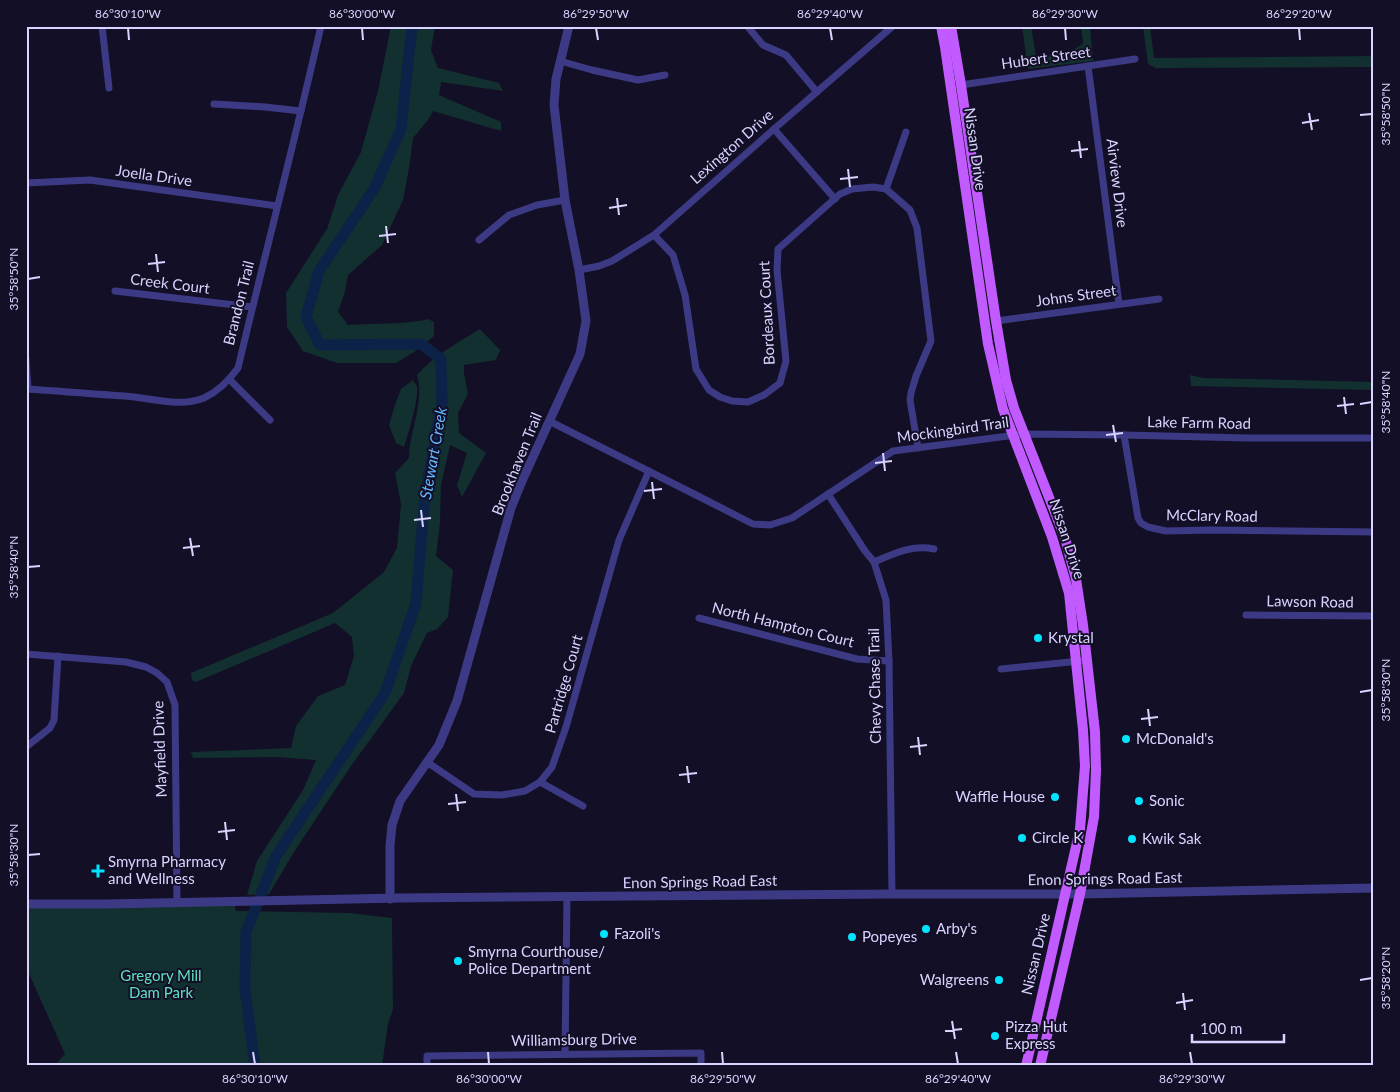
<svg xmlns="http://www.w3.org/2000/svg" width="1400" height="1092" font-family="Lato,sans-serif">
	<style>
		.green { fill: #12302f }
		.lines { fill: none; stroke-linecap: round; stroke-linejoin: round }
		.river { stroke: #0c2248; stroke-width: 11 }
		.minor { stroke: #3d3a85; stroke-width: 7 }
		.tertiary { stroke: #3d3a85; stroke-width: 9 }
		.primary { stroke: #c25bff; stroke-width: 10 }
		.ticks { fill: none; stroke: #d9d4ff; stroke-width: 2 }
		.poi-dot { fill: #00e5ff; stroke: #130f26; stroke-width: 2 }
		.labels { text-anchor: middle; stroke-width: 4; stroke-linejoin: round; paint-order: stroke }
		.street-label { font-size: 15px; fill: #d9d4ff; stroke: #130f26 }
		.poi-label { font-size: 15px; fill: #d9d4ff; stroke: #130f26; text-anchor: start }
		.park-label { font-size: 15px; fill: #5fe0c0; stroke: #130f26 }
		.water-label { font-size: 16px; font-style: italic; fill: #62b6ff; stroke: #130f26 }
		.neatline { fill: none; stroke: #d9d4ff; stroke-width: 2 }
		.ticks-label { font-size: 12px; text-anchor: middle; fill: #d9d4ff }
	</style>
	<rect width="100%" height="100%" fill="#130f26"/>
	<g class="green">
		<path d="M391,26H435L431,50L438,68L499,83L503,91L441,82L439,95L501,122V131L433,111L428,120L413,138L409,168L403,200L382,245L348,275L345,292L338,312L348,325C374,323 404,325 428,319L434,322V336L414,352L396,363H337L303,351L287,327L286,293L327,229L338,195L361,152L378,91Z"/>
		<path d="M1022,26H1031L1036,56C1055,55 1068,56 1083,43L1081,26H1090L1093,61L1028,69Z"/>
		<polygon points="1143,26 1150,26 1154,58 1374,56 1374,67 1156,68 1148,64"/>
		<path d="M480,329L500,350L496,360L464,365V373L468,394L458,413L459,433L486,453L462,497L457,485L467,453L450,445L441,485L440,523L436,556L453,570L448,617L437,629L427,633L411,666L404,693L351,766L294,852L269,894L247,895L257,861L303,790L316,760L277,757L193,758L191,752L291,748L296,726L318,696L345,685L354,656L352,637L335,623L196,682L192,680L191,673L333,613L384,572L397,548L401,504L395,473L409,458C409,431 425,402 417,375C435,355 457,343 480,329Z"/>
		<polygon points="1190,375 1203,378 1374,382 1374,390 1191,386"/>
		<path d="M413,380C414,382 416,384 417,387C419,397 408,436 404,447L396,443L389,425L395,405L401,389Z"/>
		<polygon points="234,902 236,911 349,913 392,918 393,1009 388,1024 382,1066 54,1066 65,1054 26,967 26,904"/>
	</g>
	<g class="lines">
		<polyline class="river" points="255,1066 245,990 246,932 276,856 385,693 416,603 425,495 442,402 441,359 421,344 320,345 306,317 319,271 374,189 401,129 412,26"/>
		<g class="minor">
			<polyline points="102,26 109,88"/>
			<polyline points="747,26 763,45 786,55 817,92"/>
			<polyline points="560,61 592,70 638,80 665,75"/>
			<polyline points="1088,66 1119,304"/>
			<polyline points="961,85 1135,59"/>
			<polyline points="214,104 265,107 301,111"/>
			<polyline points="774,129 835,199"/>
			<polyline points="26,183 90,180 277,206"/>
			<polyline points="886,189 906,132"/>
			<polyline points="654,235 673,255 685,295 696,369 709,390 720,397 732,401 748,402 764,395 780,383 786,361 777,270 778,249 840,194 852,189 873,187 886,189 910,210 917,228 931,341 916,376 911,393 910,400 918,448"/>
			<polyline points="479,240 509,215 537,205 565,200"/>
			<polyline points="579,270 599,266 612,261 654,235 774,129 893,26"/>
			<polyline points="115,291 252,307"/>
			<polyline points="996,321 1159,299"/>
			<polyline points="26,359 28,389"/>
			<polyline points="229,379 270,420"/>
			<path d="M26,389C59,391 92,394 125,396C152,398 178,408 204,398C217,392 230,379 238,368C265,254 295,140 321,26"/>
			<polyline points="549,421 694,494 753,524 770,525 792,518 893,451 1024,434 1124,435 1247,438 1374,438"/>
			<polyline points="1124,435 1138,518 1141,523 1148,527 1166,531 1211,530 1374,532"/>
			<polyline points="828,494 865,551 874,562 886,600 889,661 892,894"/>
			<path d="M874,562C893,554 913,544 934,549"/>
			<polyline points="1246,615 1374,616"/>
			<polyline points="699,618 857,659 889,661"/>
			<polyline points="26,654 126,662 146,667 157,673 167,682 175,705 177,903"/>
			<polyline points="1001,669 1080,661"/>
			<polyline points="26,747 50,728 54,720 58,656"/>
			<polyline points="427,762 474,794 502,795 525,791 540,782 552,767 566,727 619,540 649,471"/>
			<polyline points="540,782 583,806"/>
			<polyline points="565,1054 567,897"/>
			<polyline points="427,1066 427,1056 701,1053 701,1066"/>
		</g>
		<g class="tertiary">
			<polyline points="390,899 390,846 392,825 400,801 439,745 457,701 511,508 522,481 580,354 586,321 579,270 565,200 554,105 556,79 569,26"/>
			<polyline points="26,904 107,904 400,898 892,894 1080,894 1374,888"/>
		</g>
		<g class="primary">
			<polyline points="941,26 945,47 988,344 1003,409 1052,537 1069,593 1083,730 1085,766 1080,829 1026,1066"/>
			<polyline points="951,26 961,85 996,321 1006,380 1014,408 1065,538 1076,579 1083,625 1095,732 1096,770 1094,817 1080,894 1040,1066"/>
		</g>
	</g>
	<path class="ticks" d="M128,28L129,40M362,28L363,40M596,28L598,40M830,28L832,40M1065,28L1066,40M1299,28L1300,40M1309,113L1312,130M1360,115L1372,114M1302,123L1319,120M1079,141L1081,158M1071,151L1088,149M848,169L850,187M840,179L858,177M617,198L619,215M609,208L627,205M386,226L388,243M379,236L396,234M156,254L158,272M148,264L165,262M28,279L40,277M1344,397L1346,414M1360,404L1372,402M1337,406L1354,404M1113,425L1116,442M1106,435L1123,433M883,453L885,471M875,463L892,461M652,482L654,499M644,491L662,489M421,510L423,527M414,520L431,518M190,538L193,556M183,548L200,546M28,567L40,566M1360,692L1372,690M1148,709L1150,726M1141,719L1158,717M918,737L920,755M910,747L927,745M687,766L689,783M679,775L697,773M456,794L458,811M448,804L466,802M225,822L227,840M218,832L235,830M28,855L40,854M1360,980L1372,978M1183,993L1185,1010M1176,1003L1193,1000M952,1021L955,1039M945,1031L962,1029M253,1052L255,1064M488,1052L489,1064M722,1052L723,1064M956,1052L958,1064M1190,1052L1192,1064"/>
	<g class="poi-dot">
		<circle cx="1038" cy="638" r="5"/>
		<circle cx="1126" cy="739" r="5"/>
		<circle cx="1055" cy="797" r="5"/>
		<circle cx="1139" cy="801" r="5"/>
		<circle cx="1022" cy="838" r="5"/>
		<circle cx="1132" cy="839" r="5"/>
		<path d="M95.5 863.5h5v5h5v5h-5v5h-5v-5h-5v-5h5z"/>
		<circle cx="926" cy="929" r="5"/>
		<circle cx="604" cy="934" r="5"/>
		<circle cx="852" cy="937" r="5"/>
		<circle cx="458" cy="961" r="5"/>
		<circle cx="999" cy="980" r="5"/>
		<circle cx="995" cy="1036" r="5"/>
	</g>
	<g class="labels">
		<g class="street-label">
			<text transform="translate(1046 58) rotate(-8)" y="5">Hubert Street</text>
			<text transform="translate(732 147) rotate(-41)" y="5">Lexington Drive</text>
			<text transform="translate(975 149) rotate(82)" y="5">Nissan Drive</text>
			<text transform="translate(154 176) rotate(8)" y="5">Joella Drive</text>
			<text transform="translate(1117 183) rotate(83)" y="5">Airview Drive</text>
			<text transform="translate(170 284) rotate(7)" y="5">Creek Court</text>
			<text transform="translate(1076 296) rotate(-8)" y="5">Johns Street</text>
			<text transform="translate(239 303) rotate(-76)" y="5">Brandon Trail</text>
			<text transform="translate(767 313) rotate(-93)" y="5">Bordeaux Court</text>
			<text transform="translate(1199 423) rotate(1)" y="5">Lake Farm Road</text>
			<text transform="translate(953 430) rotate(-8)" y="5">Mockingbird Trail</text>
			<text transform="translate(517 464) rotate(-68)" y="5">Brookhaven Trail</text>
			<text transform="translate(1212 516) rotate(1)" y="5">McClary Road</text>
			<text transform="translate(1067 539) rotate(72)" y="5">Nissan Drive</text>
			<text transform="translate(1310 602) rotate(1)" y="5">Lawson Road</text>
			<text transform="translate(783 625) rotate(14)" y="5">North Hampton Court</text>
			<text transform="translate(564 684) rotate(-74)" y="5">Partridge Court</text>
			<text transform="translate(875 686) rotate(-91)" y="5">Chevy Chase Trail</text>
			<text transform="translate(160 749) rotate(-92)" y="5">Mayfield Drive</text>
			<text transform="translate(1105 879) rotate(-1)" y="5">Enon Springs Road East</text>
			<text transform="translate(700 882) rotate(-1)" y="5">Enon Springs Road East</text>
			<text transform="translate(1036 954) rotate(-77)" y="5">Nissan Drive</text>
			<text transform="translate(574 1040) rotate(-1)" y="5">Williamsburg Drive</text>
		</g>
		<g class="poi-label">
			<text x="1048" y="643">Krystal</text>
			<text x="1136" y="744">McDonald's</text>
			<text x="1045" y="802" text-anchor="end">Waffle House</text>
			<text x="1149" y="806">Sonic</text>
			<text x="1032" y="843">Circle K</text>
			<text x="1142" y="844">Kwik Sak</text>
			<text x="108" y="867">Smyrna Pharmacy<tspan x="108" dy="17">and Wellness</tspan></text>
			<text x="936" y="934">Arby's</text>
			<text x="614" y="939">Fazoli's</text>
			<text x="862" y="942">Popeyes</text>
			<text x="468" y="957">Smyrna Courthouse/<tspan x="468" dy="17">Police Department</tspan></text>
			<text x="989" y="985" text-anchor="end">Walgreens</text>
			<text x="1005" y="1032">Pizza Hut<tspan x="1005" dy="17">Express</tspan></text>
		</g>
		<g class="park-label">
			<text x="161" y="981">Gregory Mill<tspan x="161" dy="17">Dam Park</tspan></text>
		</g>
		<g class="water-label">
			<text transform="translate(433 453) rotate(-80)" y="6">Stewart Creek</text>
		</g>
	</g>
	<rect width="1400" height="1092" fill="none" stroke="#130f26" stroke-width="55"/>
	<path d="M1192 1034v8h92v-8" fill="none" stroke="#d9d4ff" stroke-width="2.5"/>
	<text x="1200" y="1034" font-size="15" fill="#d9d4ff" stroke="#130f26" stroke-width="4" paint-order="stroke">100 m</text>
	<rect x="28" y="28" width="1344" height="1036" class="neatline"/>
	<g class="ticks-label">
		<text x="128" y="18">86°30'10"W</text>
		<text x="362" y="18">86°30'00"W</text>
		<text x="596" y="18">86°29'50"W</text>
		<text x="830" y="18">86°29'40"W</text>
		<text x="1065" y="18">86°29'30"W</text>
		<text x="1299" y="18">86°29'20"W</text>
		<text transform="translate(1386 114) rotate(-90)" y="4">35°58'50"N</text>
		<text transform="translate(14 279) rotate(-90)" y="4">35°58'50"N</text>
		<text transform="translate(1386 402) rotate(-90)" y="4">35°58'40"N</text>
		<text transform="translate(14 567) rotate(-90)" y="4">35°58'40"N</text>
		<text transform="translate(1386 690) rotate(-90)" y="4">35°58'30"N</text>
		<text transform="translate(14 855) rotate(-90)" y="4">35°58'30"N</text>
		<text transform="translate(1386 978) rotate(-90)" y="4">35°58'20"N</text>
		<text x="255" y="1083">86°30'10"W</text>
		<text x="489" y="1083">86°30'00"W</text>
		<text x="723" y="1083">86°29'50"W</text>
		<text x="958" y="1083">86°29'40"W</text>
		<text x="1192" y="1083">86°29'30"W</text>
	</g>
</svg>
